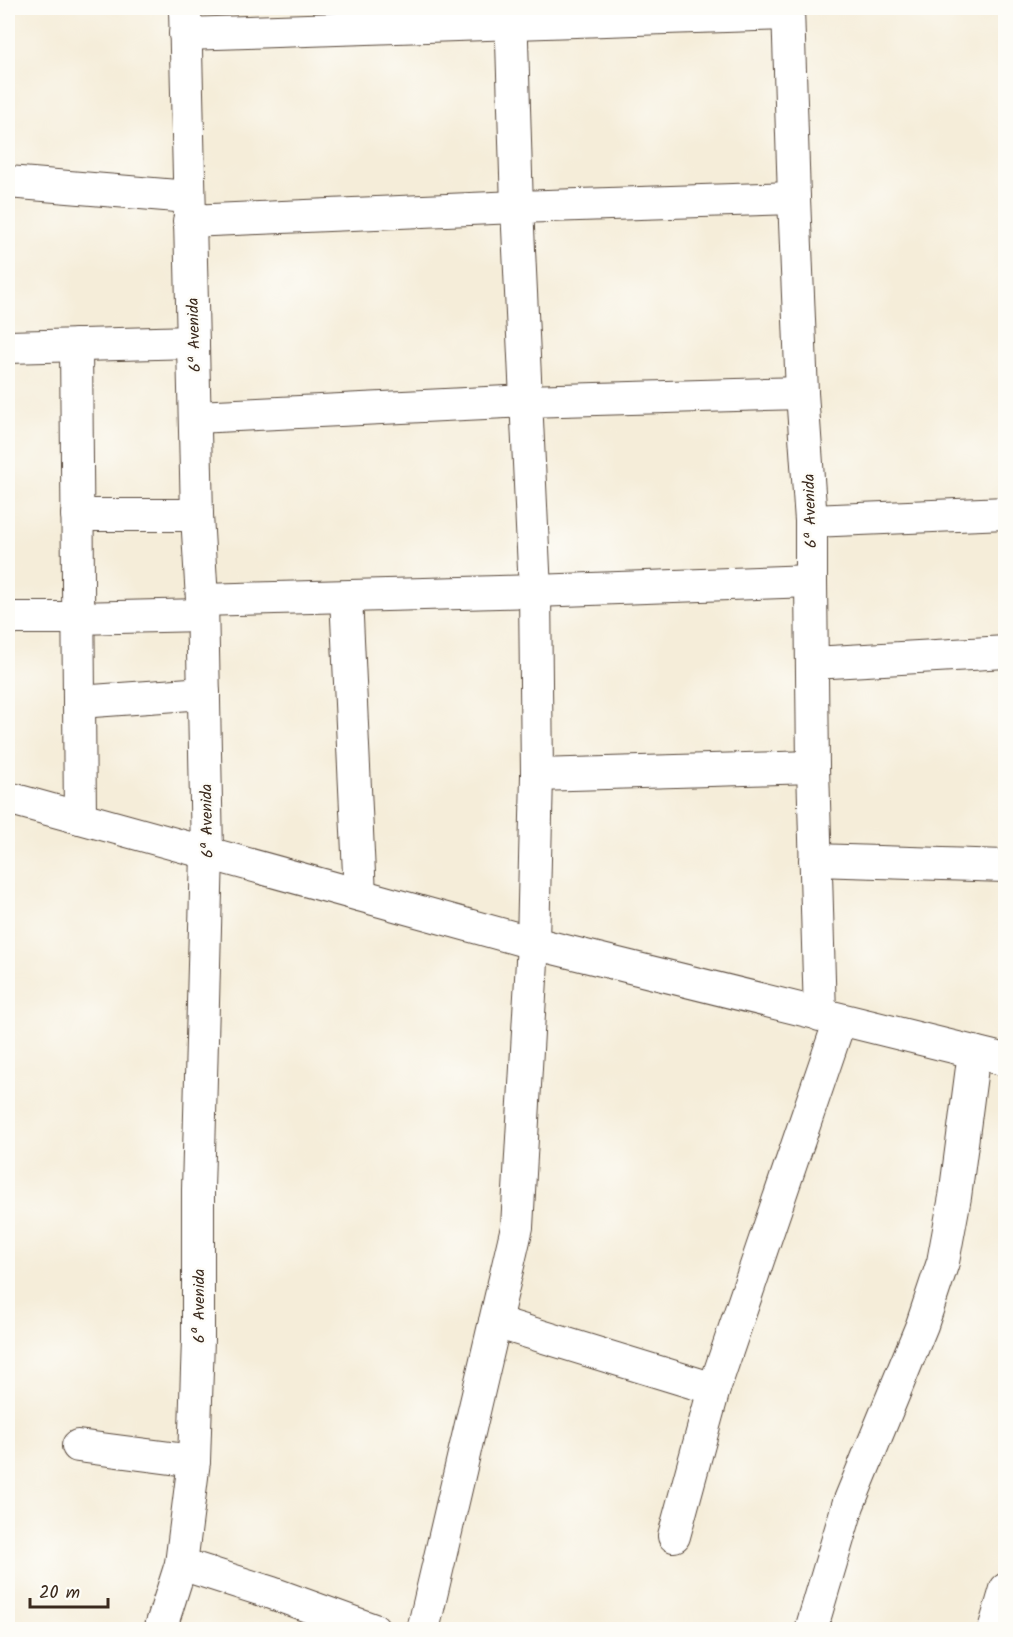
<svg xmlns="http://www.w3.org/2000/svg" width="1013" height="1637" font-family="Kalam,sans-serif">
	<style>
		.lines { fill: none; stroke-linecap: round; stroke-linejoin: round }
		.minor-casing { stroke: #57473a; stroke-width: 34 }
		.minor { stroke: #fff; stroke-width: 32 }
		.labels { text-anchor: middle; stroke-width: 5; stroke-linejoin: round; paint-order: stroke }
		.street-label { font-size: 16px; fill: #3b2a1e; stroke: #fdfcf7 }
	</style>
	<rect width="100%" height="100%" fill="#fdfcf7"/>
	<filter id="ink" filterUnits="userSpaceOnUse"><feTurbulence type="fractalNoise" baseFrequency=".0167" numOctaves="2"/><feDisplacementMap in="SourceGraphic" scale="12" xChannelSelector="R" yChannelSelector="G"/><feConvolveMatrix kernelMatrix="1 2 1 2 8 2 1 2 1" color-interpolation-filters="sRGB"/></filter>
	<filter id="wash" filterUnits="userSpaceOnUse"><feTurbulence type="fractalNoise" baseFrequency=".008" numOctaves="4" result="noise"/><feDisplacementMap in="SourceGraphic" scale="24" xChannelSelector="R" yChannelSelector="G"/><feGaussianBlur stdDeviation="1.35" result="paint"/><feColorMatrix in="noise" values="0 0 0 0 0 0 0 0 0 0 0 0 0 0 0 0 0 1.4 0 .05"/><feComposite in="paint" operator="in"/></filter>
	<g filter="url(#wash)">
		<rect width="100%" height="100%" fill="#f5edd9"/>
	</g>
	<g filter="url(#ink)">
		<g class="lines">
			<defs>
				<g id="minor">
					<polyline points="788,8 794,198 802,393 811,521 811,581 813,767 820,1015"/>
					<polyline points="185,34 788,14"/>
					<polyline points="8,182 189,197"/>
					<polyline points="189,221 517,207 794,198"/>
					<polyline points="76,345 80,818"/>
					<polyline points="8,347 193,342"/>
					<polyline points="196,417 526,401 802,393"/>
					<polyline points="77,515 197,515"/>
					<polyline points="811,521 1006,513"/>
					<polyline points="346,597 360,895"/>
					<polyline points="202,600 535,591 811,581"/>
					<polyline points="8,618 77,618 202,615"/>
					<polyline points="813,663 1006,652"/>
					<polyline points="79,702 204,693"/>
					<polyline points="537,775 813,767"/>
					<polyline points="8,798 533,943 1006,1060"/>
					<polyline points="815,860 1006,866"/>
					<polyline points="495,1322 714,1389"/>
					<polyline points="78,1446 194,1461"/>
					<polyline points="674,1536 714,1389 840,1020"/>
					<polyline points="181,1564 272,1593 374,1630"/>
					<polyline points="160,1630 181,1564 194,1461 198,1339 198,1190 207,853 202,600 197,515 185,8"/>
					<polyline points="423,1630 517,1227 533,943 537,775 535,591 517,207 511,8"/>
					<polyline points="811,1630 848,1505 922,1325 943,1262 955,1197 974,1052"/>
					<polyline points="994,1630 1006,1589"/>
				</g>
			</defs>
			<use href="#minor" class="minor-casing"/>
			<use href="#minor" class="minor"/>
		</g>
	</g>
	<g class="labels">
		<g class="street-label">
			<text transform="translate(193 335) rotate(-92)" y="6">6ª Avenida</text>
			<text transform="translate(809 511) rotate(-92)" y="6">6ª Avenida</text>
			<text transform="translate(206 821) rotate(-91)" y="6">6ª Avenida</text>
			<text transform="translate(198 1306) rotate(-90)" y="6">6ª Avenida</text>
		</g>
	</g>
	<rect width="1013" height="1637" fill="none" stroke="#fdfcf7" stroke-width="30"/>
	<path d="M30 1598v9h78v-9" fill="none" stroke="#3b2a1e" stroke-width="3"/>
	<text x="39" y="1598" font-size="18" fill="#3b2a1e" stroke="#fdfcf7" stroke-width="4.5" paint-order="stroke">20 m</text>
</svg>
